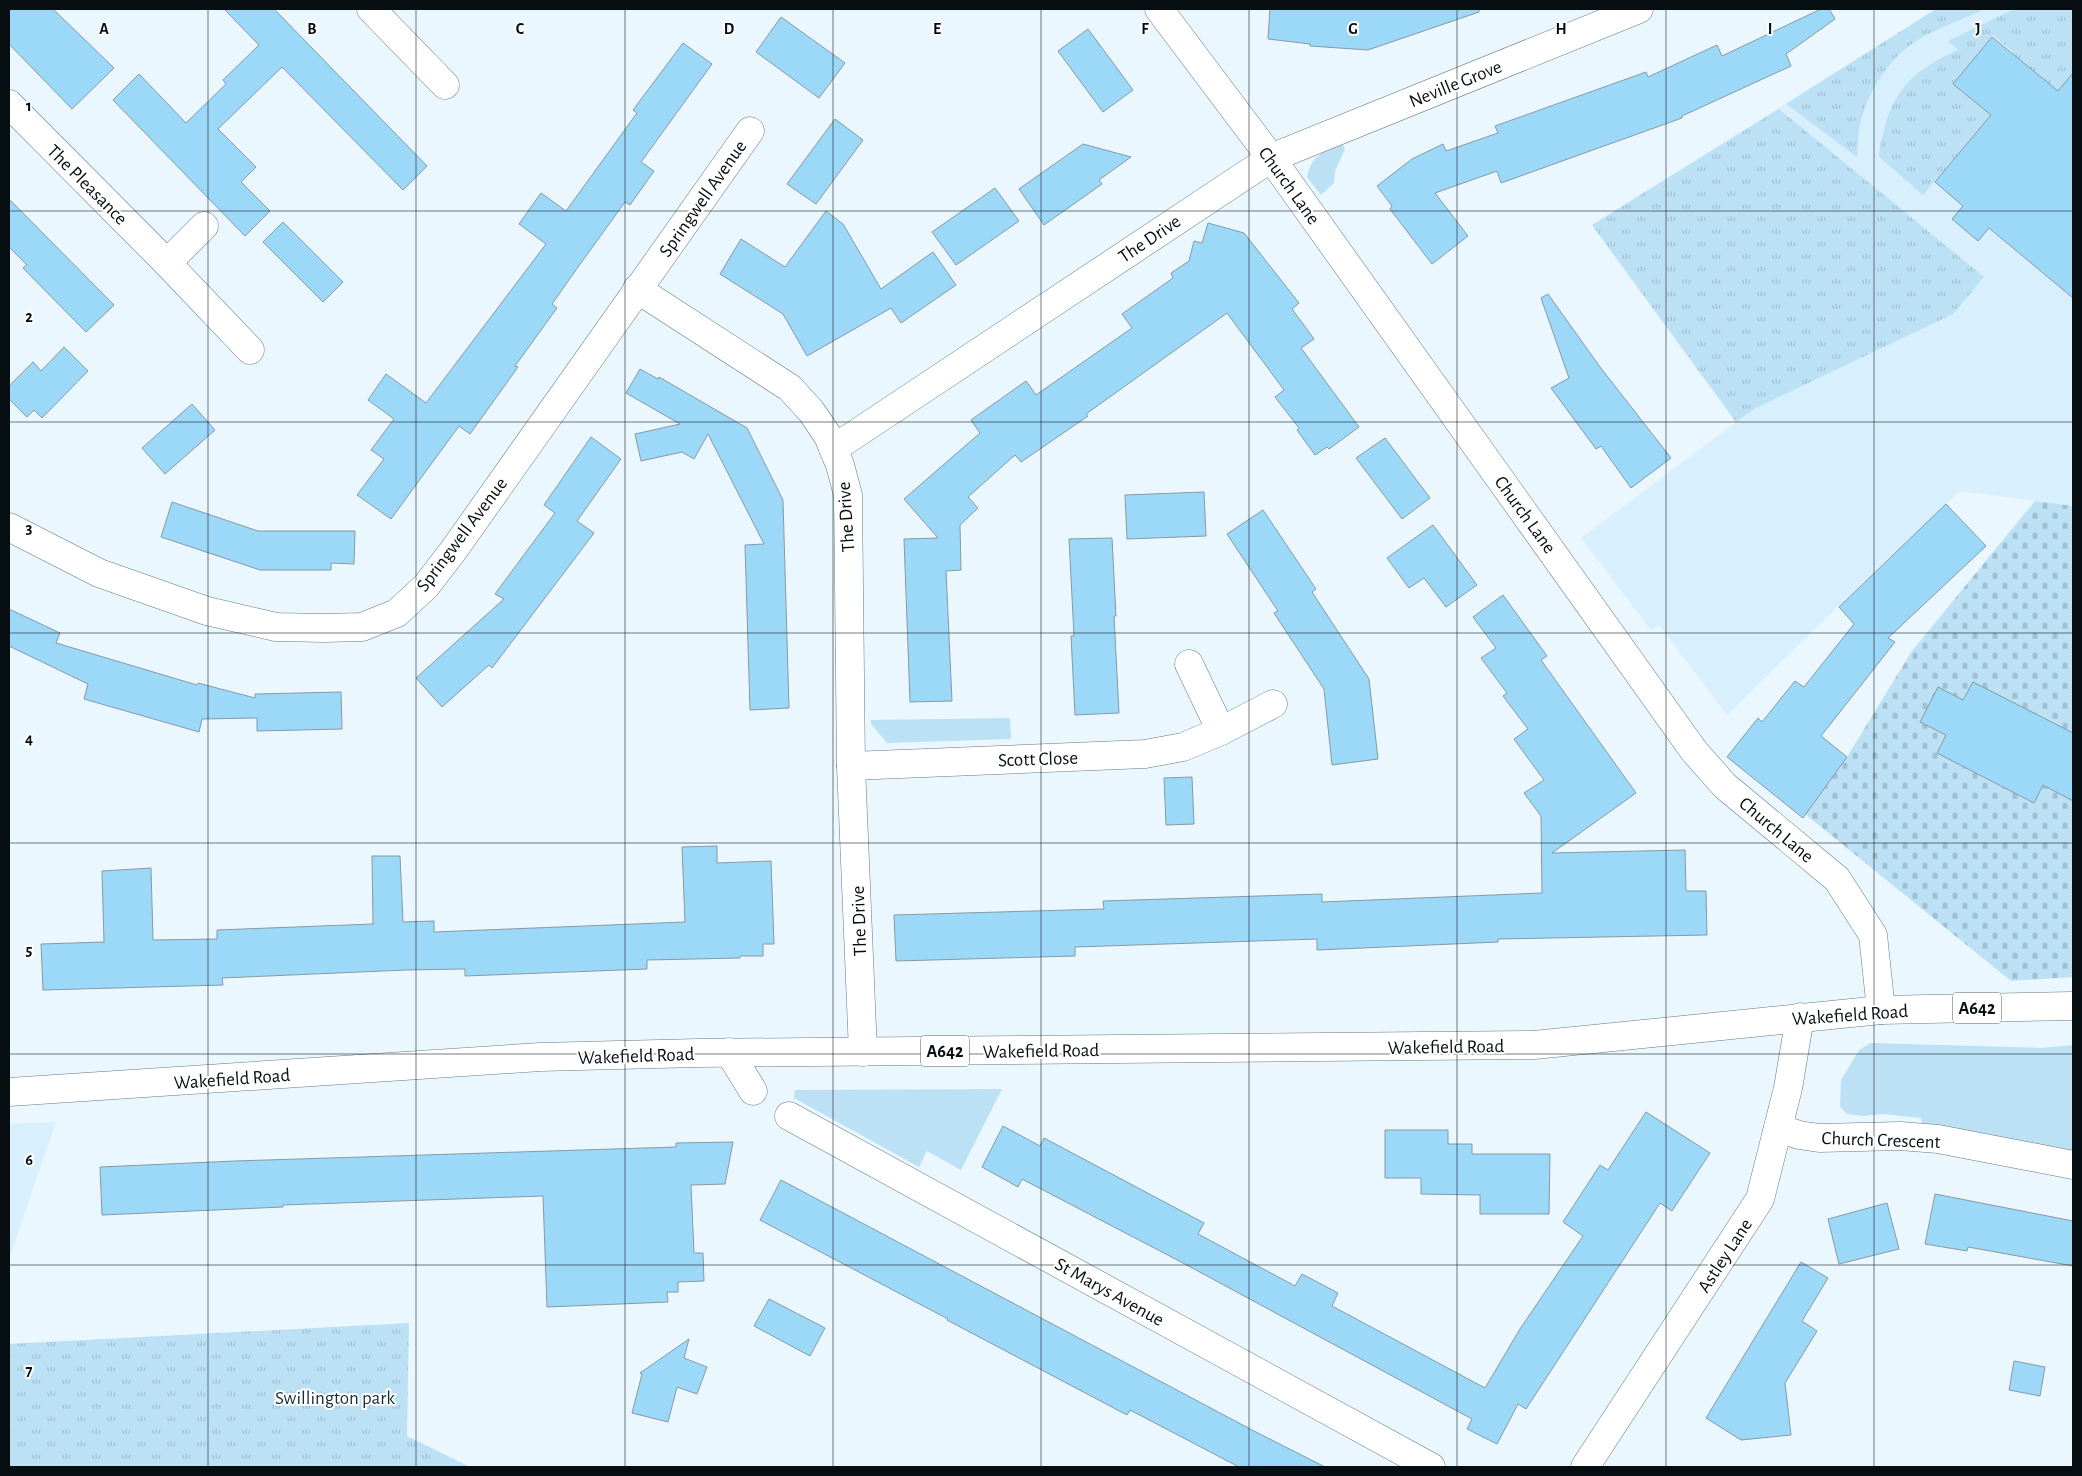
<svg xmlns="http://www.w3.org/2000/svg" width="2082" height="1476" font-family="'Alegreya Sans',sans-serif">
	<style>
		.built { fill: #d8f0fd }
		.green { fill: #bce1f5 }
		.cemetery { fill: url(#cemetery-stones) }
		.park { fill: url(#park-tufts); fill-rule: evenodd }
		.building { fill: #9cd8f7; stroke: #869aa5 }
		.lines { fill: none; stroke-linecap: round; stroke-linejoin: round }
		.minor-casing { stroke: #667984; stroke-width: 29 }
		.major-casing { stroke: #667984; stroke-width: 29 }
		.minor { stroke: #fff; stroke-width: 28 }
		.major { stroke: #fff; stroke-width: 28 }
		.grid { fill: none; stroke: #070e12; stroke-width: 1; stroke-opacity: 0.55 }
		.labels { text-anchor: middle; stroke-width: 4; stroke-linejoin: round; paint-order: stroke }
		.shield { fill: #fff; stroke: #515659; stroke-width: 1 }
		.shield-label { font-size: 18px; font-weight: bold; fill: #070e12 }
		.street-label { font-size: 19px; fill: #070e12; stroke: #fff }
		.park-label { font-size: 19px; fill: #1a2d37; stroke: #fff }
		.grid-label { font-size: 16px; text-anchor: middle; font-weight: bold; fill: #070e12; stroke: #fff; stroke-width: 4; stroke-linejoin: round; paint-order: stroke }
	</style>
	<defs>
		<pattern id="cemetery-stones" width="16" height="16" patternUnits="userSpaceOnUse" patternTransform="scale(1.25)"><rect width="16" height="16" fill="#bce1f5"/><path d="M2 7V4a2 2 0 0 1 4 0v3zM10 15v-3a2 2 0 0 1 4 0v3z" fill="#a0c0d1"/></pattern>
		<pattern id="park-tufts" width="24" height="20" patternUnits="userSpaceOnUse" patternTransform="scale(1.25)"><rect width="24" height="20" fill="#bce1f5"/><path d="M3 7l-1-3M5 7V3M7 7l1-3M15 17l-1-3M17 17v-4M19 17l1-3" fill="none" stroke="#a0c0d1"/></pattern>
	</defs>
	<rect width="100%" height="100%" fill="#eaf7fe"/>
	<g class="built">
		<polygon points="1936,9 2073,9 2073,506 1960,491 1862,583 1727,715 1659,625 1651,630 1581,538 1736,422 1592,225"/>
		<polygon points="56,1122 9,1259 9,1124"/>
	</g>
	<g class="green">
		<path d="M1342,143L1345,149L1335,171L1334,183L1321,195L1307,177C1311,156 1324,151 1342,143Z"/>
		<polygon points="1010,718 1011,739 887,743 871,724 871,720"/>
		<polygon points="1871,1043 2040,1048 2073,1045 2073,1154 1922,1125 1921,1118 1883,1114 1863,1116 1847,1114 1840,1107 1841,1080 1859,1050"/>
		<polygon points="1002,1089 961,1170 927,1151 919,1167 794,1098 795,1090"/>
	</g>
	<polygon class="cemetery" points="2035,501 2073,506 2073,977 2011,981 1805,814 1847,757 1912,651"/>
	<g class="park">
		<path d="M1936,9H1985C1964,19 1934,29 1915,42C1887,60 1865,96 1859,130C1858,139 1858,148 1857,157L1786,104Z"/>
		<path d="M2014,9H2073V80L2070,77L2058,91L2030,69L1923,195L1879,157C1887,99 1904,74 1958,50L1948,41ZM1993,35L2013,52L1972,100L1953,84Z"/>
		<polygon points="1779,109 1984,277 1953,314 1754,409 1736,422 1592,225"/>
		<polygon points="409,1323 407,1436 470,1467 9,1467 9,1344"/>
	</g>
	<g class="building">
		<polygon points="9,9 53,9 114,68 72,109 9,44"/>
		<polygon points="224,9 274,9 427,166 403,190 282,67 218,129 256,167 241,182 270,211 245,236 113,100 139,74 186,123 226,84 223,80 259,45"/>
		<polygon points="1270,9 1479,9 1479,12 1368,50 1310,46 1310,44 1268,39"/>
		<polygon points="1821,9 1829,9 1835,19 1786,54 1791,66 1682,116 1682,118 1501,183 1497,171 1435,193 1468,236 1432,264 1390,209 1392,206 1377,186 1412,159 1443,144 1446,151 1498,133 1495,126 1646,72 1648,77 1717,45 1722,56"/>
		<polygon points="781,17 845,63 819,98 756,52"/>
		<polygon points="1088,29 1133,90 1103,112 1058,51"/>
		<polygon points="1992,37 2058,91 2073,73 2073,298 1989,228 1978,241 1952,219 1963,206 1935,182 1991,115 1953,84"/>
		<polygon points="683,43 712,64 641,162 654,171 630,205 625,202 578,267 552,304 557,308 515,366 518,367 470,434 459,426 391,519 357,495 384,459 371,450 394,419 368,400 386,374 426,403 546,244 519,224 541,193 566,211 637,113 633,110"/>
		<polygon points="835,119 863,140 816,204 787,184"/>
		<polygon points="1083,144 1131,157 1099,180 1102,184 1044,225 1019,189"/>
		<polygon points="995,188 1019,221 956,265 932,232"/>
		<polygon points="9,199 114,305 86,332 23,268 27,265 9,247"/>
		<polygon points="826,211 843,224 881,289 933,252 956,285 901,323 891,308 807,356 783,314 720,274 741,239 785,267"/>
		<polygon points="283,222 343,282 323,302 263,242"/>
		<polygon points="1208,223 1244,233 1299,303 1292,309 1314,339 1301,348 1359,427 1329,449 1327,447 1315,455 1297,430 1299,428 1275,397 1284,390 1227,313 1086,414 1088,416 1021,462 1015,455 968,497 978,508 960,525 961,570 946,571 952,701 910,702 904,539 938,538 904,499 980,433 971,420 1026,381 1036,395 1132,328 1122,314 1173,278 1171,273 1189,261 1194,241 1202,243"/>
		<polygon points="1548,294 1600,367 1671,458 1631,488 1601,446 1596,449 1551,388 1569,378 1541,298"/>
		<polygon points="64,347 88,371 42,418 34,410 27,417 9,399 9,386 33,362 41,371"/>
		<polygon points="640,369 658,379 659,377 747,428 783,500 789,708 750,710 745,545 764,544 708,434 694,459 682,452 641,461 635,434 680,424 626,393"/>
		<polygon points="192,404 215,430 165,474 142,448"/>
		<polygon points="591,437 621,459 577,521 594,533 492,668 489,665 442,707 416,678 504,599 495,594 555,513 544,505"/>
		<polygon points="1385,438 1430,498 1402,519 1356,458"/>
		<polygon points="1204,492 1206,536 1127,539 1125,495"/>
		<polygon points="172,502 258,531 355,531 354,564 331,563 331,570 260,570 161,537"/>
		<polygon points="1946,504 1986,546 1888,638 1895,642 1821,736 1847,757 1803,818 1727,757 1758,718 1762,722 1795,681 1804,687 1854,624 1839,607"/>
		<polygon points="1263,510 1316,589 1312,592 1369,679 1378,759 1332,765 1324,689 1274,613 1278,611 1227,534"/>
		<polygon points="1433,525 1477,585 1446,607 1424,578 1409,588 1387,558"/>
		<polygon points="1112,538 1116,616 1114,616 1119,713 1075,715 1071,636 1074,636 1069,539"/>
		<polygon points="1503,595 1547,656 1541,660 1636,793 1552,853 1685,850 1686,891 1706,891 1707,935 1498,939 1498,942 1317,950 1317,939 1075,947 1075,956 896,961 894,915 1104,909 1103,901 1322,894 1322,902 1542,893 1541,816 1524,793 1544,780 1514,739 1528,729 1503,696 1507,693 1481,658 1496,648 1473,617"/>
		<polygon points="9,609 60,633 56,643 197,685 198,683 255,698 255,694 341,692 342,729 257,731 257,718 202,719 199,732 84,699 88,684 9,646"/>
		<polygon points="1973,682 2073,733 2073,801 2043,785 2034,803 1937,753 1946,735 1920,722 1938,687 1963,700"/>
		<polygon points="1192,777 1194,824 1166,825 1164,778"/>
		<polygon points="717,846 717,863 771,861 774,944 763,944 763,956 740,956 740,958 647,960 647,969 465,976 465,969 406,970 222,978 223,985 43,990 41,944 104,942 102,871 151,868 153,940 217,939 217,930 373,924 372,856 400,856 403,922 434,921 434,932 685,922 682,847"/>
		<polygon points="1646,1112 1710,1153 1672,1211 1660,1203 1526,1409 1518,1404 1497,1444 1467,1429 1472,1419 1183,1263 1022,1179 1018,1187 982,1167 1003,1126 1040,1146 1044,1138 1204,1223 1198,1234 1295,1286 1302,1274 1338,1293 1332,1306 1485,1388 1520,1329 1583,1236 1563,1222 1600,1165 1608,1170"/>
		<polygon points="1385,1130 1448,1130 1448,1144 1472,1144 1472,1154 1550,1154 1549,1214 1480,1214 1480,1195 1421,1194 1421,1178 1385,1178"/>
		<polygon points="733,1142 725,1184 691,1185 694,1253 703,1253 704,1281 678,1282 678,1292 667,1292 668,1302 547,1307 543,1196 283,1205 283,1207 102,1215 100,1167 235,1161 676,1147 676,1143"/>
		<polygon points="781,1180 1254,1431 1325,1467 1239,1467 1130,1410 1127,1415 947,1320 948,1319 760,1220"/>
		<polygon points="1935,1194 2073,1221 2073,1266 1968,1247 1967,1251 1925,1244"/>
		<polygon points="1887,1203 1899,1249 1839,1264 1828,1219"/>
		<polygon points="1801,1262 1828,1278 1802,1321 1817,1331 1785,1383 1791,1435 1741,1440 1706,1418"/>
		<polygon points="769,1299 825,1328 810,1356 754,1326"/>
		<polygon points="689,1339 684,1358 707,1367 697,1394 677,1387 668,1422 632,1413 642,1374 640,1373"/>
		<polygon points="2014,1361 2045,1367 2040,1396 2009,1390"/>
	</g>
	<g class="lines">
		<defs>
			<g id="minor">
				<polyline points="371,9 445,85"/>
				<polyline points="1159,9 1271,158 1694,751 1725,786 1837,879 1873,935 1881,1010"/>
				<polyline points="9,104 167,263 250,350"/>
				<polyline points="167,263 204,226"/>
				<polyline points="637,289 790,388 811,411 828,436 840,465 848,495 851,766 863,1052"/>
				<polyline points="833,449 1271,158 1639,9"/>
				<polyline points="9,527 99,573 207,611 276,627 324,628 362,627 397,613 426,586 453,551 750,131"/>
				<polyline points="1189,664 1221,731"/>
				<polyline points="851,766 1145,754 1183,747 1221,731 1273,704"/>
				<polyline points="729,1052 753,1091"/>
				<polyline points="789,1116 1431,1467"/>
				<polyline points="1778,1128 1799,1135 1819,1138 1900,1136 1938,1139 2073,1165"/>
				<polyline points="1585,1467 1760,1199 1788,1088 1800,1017"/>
			</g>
			<polyline id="major" points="9,1092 540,1057 698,1053 1534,1045 1881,1010 2073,1006"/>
		</defs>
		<use href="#minor" class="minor-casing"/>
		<use href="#major" class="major-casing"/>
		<use href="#minor" class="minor"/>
		<use href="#major" class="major"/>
	</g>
	<path class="grid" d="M208,9V1467M416,9V1467M625,9V1467M833,9V1467M1041,9V1467M1249,9V1467M1457,9V1467M1666,9V1467M1874,9V1467M9,211H2073M9,422H2073M9,633H2073M9,843H2073M9,1054H2073M9,1265H2073"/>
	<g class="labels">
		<g class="shield">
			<rect x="1953" y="992.5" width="48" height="31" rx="4"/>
			<rect x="921" y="1035.5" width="48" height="31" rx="4"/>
		</g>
		<g class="shield-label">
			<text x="1977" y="1014">A642</text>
			<text x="945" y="1057">A642</text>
		</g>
		<g class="street-label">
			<text transform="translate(1455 83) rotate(-22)" y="7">Neville Grove</text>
			<text transform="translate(88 184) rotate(45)" y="7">The Pleasance</text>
			<text transform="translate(1290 185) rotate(54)" y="7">Church Lane</text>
			<text transform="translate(702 198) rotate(-55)" y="7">Springwell Avenue</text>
			<text transform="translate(1149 238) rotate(-34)" y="7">The Drive</text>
			<text transform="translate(1526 514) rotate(54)" y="7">Church Lane</text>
			<text transform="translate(845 517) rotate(-94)" y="7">The Drive</text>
			<text transform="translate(461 534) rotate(-53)" y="7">Springwell Avenue</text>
			<text transform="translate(1038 758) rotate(-2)" y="7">Scott Close</text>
			<text transform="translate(1777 829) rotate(40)" y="7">Church Lane</text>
			<text transform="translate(858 921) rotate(-92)" y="7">The Drive</text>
			<text transform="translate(1850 1014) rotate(-4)" y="7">Wakefield Road</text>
			<text transform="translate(1446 1046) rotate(-1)" y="7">Wakefield Road</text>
			<text transform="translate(1041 1050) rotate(-1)" y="7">Wakefield Road</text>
			<text transform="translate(636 1055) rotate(-2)" y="7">Wakefield Road</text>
			<text transform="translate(232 1078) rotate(-4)" y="7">Wakefield Road</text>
			<text transform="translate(1881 1139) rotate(2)" y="7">Church Crescent</text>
			<text transform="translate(1724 1255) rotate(-57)" y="7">Astley Lane</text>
			<text transform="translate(1110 1291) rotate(29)" y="7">St Marys Avenue</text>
		</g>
		<g class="park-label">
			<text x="335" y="1404">Swillington park</text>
		</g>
	</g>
	<g class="grid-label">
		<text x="104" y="34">A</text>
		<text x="312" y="34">B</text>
		<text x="520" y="34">C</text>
		<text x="729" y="34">D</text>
		<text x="937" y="34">E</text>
		<text x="1145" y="34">F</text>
		<text x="1353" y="34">G</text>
		<text x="1561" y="34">H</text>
		<text x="1770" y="34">I</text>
		<text x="1978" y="34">J</text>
		<text x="29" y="111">1</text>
		<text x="29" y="322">2</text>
		<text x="29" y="533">3</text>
		<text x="29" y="744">4</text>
		<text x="29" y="955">5</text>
		<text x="29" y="1165">6</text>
		<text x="29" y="1376">7</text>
	</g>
	<rect width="2082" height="1476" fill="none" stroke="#070e12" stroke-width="20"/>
</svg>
